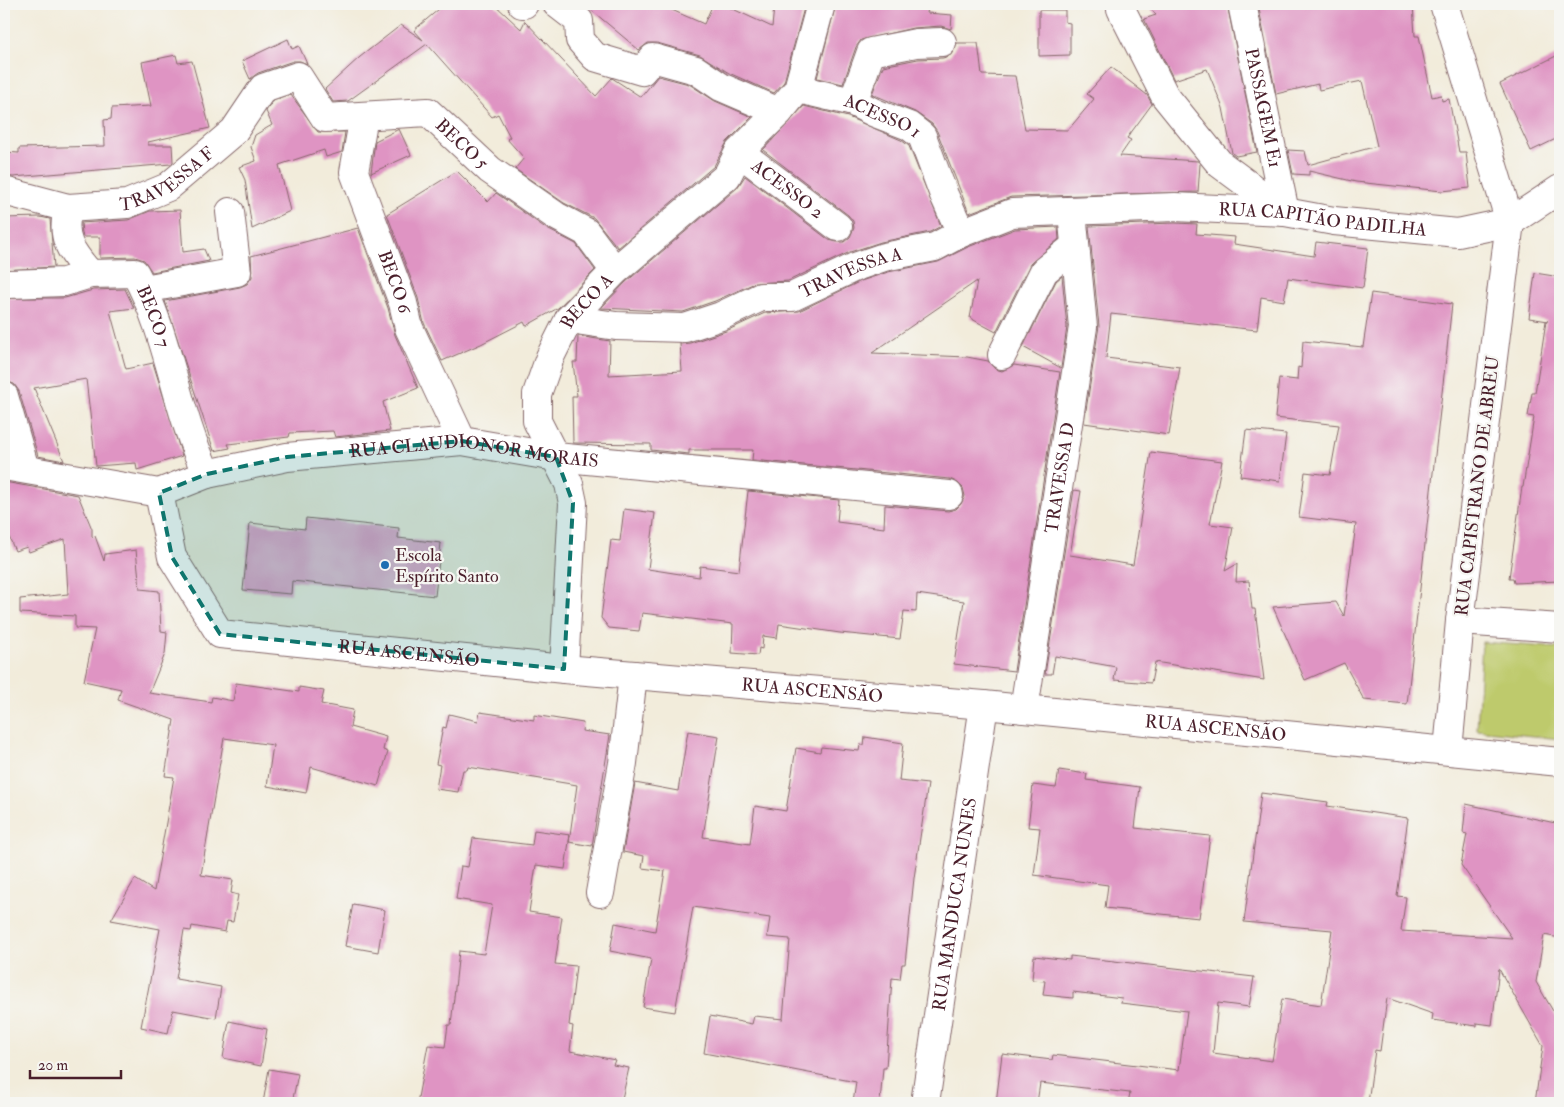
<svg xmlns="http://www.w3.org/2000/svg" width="1564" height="1107" font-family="'IM FELL Double Pica',serif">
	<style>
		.green { fill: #beca6c; stroke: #84744c }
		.building { fill: #df94c3 }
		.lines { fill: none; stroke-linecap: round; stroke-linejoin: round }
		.minor-casing { stroke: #856769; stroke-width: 30 }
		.minor { stroke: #fff; stroke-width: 28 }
		.marked { fill: #0f766e; fill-opacity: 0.2; stroke: #0f766e; stroke-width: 4; stroke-dasharray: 10 6; stroke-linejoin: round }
		.poi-dot { fill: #1f6fb2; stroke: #f6f6f2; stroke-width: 2 }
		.labels { text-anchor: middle; stroke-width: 4.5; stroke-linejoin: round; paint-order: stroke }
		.street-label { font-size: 18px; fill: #4a1f2b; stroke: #f6f6f2 }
		.poi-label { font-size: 18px; fill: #4a1f2b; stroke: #f6f6f2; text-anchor: start }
	</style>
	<rect width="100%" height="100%" fill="#f6f6f2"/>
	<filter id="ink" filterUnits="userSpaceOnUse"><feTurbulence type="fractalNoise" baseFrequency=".02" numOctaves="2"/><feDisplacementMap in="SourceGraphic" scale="10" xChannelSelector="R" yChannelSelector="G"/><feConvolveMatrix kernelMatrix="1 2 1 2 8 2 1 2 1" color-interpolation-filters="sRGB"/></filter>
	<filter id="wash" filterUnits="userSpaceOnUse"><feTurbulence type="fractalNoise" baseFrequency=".0096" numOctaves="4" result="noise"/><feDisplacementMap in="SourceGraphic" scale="20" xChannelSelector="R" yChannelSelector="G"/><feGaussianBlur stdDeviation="1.12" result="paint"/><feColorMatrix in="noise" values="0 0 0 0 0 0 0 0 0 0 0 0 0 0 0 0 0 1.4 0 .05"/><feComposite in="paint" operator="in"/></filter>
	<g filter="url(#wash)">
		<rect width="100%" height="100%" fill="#f2ecdb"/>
		<polygon class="green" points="1482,642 1560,648 1560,739 1477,730"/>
		<g id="blocks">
			<g class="building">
				<polygon points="445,4 494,4 521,29 525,21 596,96 612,78 641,97 658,76 689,84 715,101 752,117 727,142 714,166 618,248 594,218 564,203 515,169 524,158 507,139 510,137 498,114 492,117 427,44 348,101 333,102 325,89 360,57 401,25 423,40 414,30"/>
				<polygon points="584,4 658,4 704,24 713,4 722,4 772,27 774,7 804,8 784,82 774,93 729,73 700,55 657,43 648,43 639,50"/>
				<polygon points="836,4 929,4 927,13 952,15 951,29 941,26 913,28 861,40 856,47 843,84 817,78"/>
				<polygon points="1146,4 1227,4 1257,152 1236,156 1232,153 1223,108 1207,69 1174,80 1144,19 1156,15"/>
				<polygon points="1258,4 1413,4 1415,36 1419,36 1432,97 1441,95 1442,101 1449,99 1459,152 1466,152 1470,188 1442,191 1356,182 1309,171 1309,175 1293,174 1288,150 1305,151 1308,165 1377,146 1362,81 1319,90 1318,84 1276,94"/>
				<polygon points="1039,10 1065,10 1065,22 1070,23 1070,55 1039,56"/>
				<polygon points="288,39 292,49 299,46 307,64 300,61 293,61 258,73 250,79 242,61"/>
				<polygon points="957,43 978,43 982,75 1015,76 1025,129 1068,130 1094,99 1087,94 1111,67 1147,95 1152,104 1127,138 1131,140 1120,156 1198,161 1200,164 1198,192 1011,197 969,213 937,131 932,124 915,112 872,94 883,66 918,59 943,58 951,55"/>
				<polygon points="1560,54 1560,137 1531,151 1500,84"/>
				<polygon points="176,55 178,63 192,61 210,128 148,142 148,145 172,145 173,162 171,164 13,177 4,176 4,152 19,153 19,148 105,146 104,120 111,119 112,108 151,106 142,62"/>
				<polygon points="291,95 318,132 345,132 342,152 326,157 324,150 279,165 290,211 252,229 245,180 239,167 256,161 251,147 255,135 272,125 266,111 273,101"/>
				<polygon points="804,106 848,117 901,140 909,146 941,226 930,232 881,242 850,252 788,281 755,283 715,301 683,312 601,308 626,282 737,188 745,176 829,240 837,242 844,242 850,237 854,228 853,221 848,215 763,150"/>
				<polygon points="399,129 411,155 371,173 375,141"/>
				<polygon points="457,171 488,202 496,193 547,229 576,244 595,270 558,308 526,326 524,322 481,344 442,361 424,323 418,298 387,214"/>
				<polygon points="180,210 183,252 204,249 209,261 152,272 144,260 135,257 100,258 100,237 83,237 82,233 81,223 128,220 150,211"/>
				<polygon points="40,217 50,219 54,267 4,270 4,218"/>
				<polygon points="1175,223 1197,224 1196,234 1235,237 1234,244 1314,256 1316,242 1368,248 1363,288 1288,278 1284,301 1261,297 1257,330 1111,314 1106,358 1180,367 1169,435 1084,423 1099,326 1089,226"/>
				<polygon points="1058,227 1059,239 1030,264 996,332 970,318 977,281 872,353 967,357 988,361 995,369 1002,371 1014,365 1060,372 1014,671 954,664 964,601 917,594 916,612 904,611 900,639 840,633 779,624 777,638 763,636 762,649 759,648 758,655 732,653 733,624 642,613 639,631 609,628 601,618 611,540 620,541 624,509 655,513 648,569 699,577 700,566 739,571 748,491 839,500 837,522 884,528 885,505 948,511 956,509 961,504 965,496 963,488 958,483 950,479 752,460 753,450 689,450 689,454 651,450 651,444 573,443 572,396 577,396 573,362 577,362 578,336 610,341 609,375 682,371 680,344 690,343 726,331 765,313 799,311 861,281 888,272 938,262 968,247 1015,229"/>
				<polygon points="358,228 388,308 395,335 418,388 383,402 390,431 335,437 333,431 290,433 289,437 228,444 230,448 214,451 165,301 240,287 247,284 252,277 251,256"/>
				<polygon points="1535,273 1560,277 1560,581 1514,583 1513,578 1509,578 1522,487 1523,487 1534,417 1528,416 1532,393 1535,393 1546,321 1548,321 1529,318"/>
				<polygon points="1062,276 1067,327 1061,368 1023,347 1056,281"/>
				<polygon points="125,289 134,308 110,311 126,369 153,363 182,456 137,470 136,463 96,466 86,379 34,388 64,461 38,456 19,391 14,384 4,381 4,298 65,298 93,290"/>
				<polygon points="1371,293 1452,304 1407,704 1364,700 1344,663 1305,680 1273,607 1336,602 1344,616 1356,524 1299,517 1305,472 1330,475 1339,425 1275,418 1279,378 1297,380 1298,367 1301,368 1303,341 1363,347"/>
				<polygon points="1246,430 1286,434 1280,481 1240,476"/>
				<polygon points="1151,452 1222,461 1210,524 1233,527 1225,571 1237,564 1236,582 1249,581 1252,609 1255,609 1264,680 1155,662 1151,683 1114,680 1116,667 1055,656 1052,674 1045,674 1074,490 1081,491 1070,555 1133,565"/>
				<polygon points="4,482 78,495 92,529 92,537 95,536 104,561 105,554 136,550 140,589 159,591 161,631 167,632 165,654 149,693 211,702 212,697 233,701 236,683 299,692 299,687 324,691 321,704 353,710 350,727 386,737 383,750 388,752 378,786 311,767 306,793 267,786 273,745 224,738 201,875 233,880 231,893 238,895 233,922 227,921 225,932 192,926 191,931 184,930 176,979 221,987 216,1018 173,1010 168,1033 141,1027 160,929 111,920 135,879 154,891 174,777 165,776 174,720 118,700 121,689 84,681 95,629 75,628 75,616 20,613 20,599 68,594 65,539 29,552 27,547 15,551 4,525"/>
				<polygon points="306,518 399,528 398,538 441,543 435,596 292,581 291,594 243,590 250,523 305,529"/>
				<polygon points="480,712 534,720 534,715 583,723 582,731 610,735 592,846 569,842 577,785 468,767 467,770 463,770 458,792 436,789 440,765 436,764 443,727 446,728 449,714 478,721"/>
				<polygon points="688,731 719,736 703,837 750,844 755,806 786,811 796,748 820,752 821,747 859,751 860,745 864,745 865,737 903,743 899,781 928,784 914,878 905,964 902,964 900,979 892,978 886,1068 883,1068 880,1103 853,1103 856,1082 704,1053 710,1016 752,1024 754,1016 783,1019 790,939 767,937 770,918 693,907 675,1012 643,1007 651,959 610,951 615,923 655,931 665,871 642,868 644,856 623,852 635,783 678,791"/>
				<polygon points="1059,770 1087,774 1086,780 1140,787 1135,828 1210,836 1199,918 1105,908 1108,885 1034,875 1040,828 1028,827 1033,785 1056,788"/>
				<polygon points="1261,793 1328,802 1327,806 1408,818 1397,896 1406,897 1401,931 1512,938 1461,865 1467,834 1463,833 1466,804 1560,824 1560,938 1544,935 1536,982 1560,1023 1560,1103 1535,1103 1543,1046 1499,969 1492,1025 1477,1023 1477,1026 1432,1020 1433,1014 1387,998 1380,1051 1375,1050 1368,1103 1128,1103 1130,1093 1040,1083 1037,1103 996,1103 1002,1054 1052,1060 1053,1055 1179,1070 1187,1011 1121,1003 1122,998 1073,992 1073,998 1043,995 1045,981 1032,980 1034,956 1070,960 1070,956 1254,977 1249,1007 1218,1003 1213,1053 1272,1061 1282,999 1321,1005 1332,930 1244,922"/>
				<polygon points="534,830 570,835 565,869 536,865 529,912 562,917 555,964 576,966 569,1025 573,1026 570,1051 615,1060 613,1065 629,1068 621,1103 417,1103 428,1045 445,1047 448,1025 451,1025 459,951 484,954 492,905 456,899 461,866 468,867 473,838 532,845"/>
				<polygon points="353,904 385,910 378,952 345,946"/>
				<polygon points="229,1021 267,1029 261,1066 223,1058"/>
				<polygon points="269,1069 298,1074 292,1103 263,1103"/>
			</g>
		</g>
	</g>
	<g filter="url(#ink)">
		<use href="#blocks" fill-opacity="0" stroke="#856769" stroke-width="1"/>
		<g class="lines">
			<defs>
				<g id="minor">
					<polyline points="522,4 524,4"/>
					<polyline points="557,4 579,21 580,40 595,57 642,71 653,58 696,70 721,87 779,112"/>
					<path id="s1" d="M1242,4L1285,212"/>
					<polyline points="1444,4 1510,222 1460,621 1448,750"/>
					<polyline points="1121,9 1165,96 1220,164 1285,212"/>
					<path id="s2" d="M798,89L853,102L875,113L909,126L922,136L944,195L961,233"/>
					<polyline points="853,102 871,52 916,43 942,42"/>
					<path id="s3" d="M364,116L354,172L403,303L409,328L462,441"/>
					<path id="s4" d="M739,152L838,227"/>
					<path id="s5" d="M4,191L68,208L127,204L168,187L234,131L263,88L298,76L325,118L428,112L490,170L556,216L586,232L615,271"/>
					<path id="s6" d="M68,208C60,238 71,252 90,274L135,273C170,336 175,410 207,474"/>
					<polyline points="9,284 64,282 90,274"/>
					<polyline points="144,289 237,272 230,212"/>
					<path id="s7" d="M569,319L616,326L685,328L721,316L761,297H792L855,267L884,257L935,247L961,233L1012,213L1175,207L1285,212L1334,221L1458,233L1510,222L1560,189"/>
					<polyline points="1002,355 1044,271 1075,246"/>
					<polyline points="4,396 25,469"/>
					<path id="s8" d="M4,466L159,493L207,474L287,457L462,441L556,457L949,495"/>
					<path id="s9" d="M159,493L172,557L220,634L564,669L984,705L1560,762"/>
					<polyline points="1460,621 1560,628"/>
					<path id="s10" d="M564,669L573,503L569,484L537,421V394L550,357L569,319L615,271L727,176L739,152L779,112L798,89L821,4"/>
					<path id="s11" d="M1024,709L1083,327L1072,212"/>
					<polyline points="600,893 623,763 633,675"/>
					<path id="s12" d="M925,1103L984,705"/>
				</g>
			</defs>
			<use href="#minor" class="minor-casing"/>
			<use href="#minor" class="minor"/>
		</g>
	</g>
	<path class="marked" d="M462,441L556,457L573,503L564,669L220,634L172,557L159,493L207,474L287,457Z"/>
	<circle class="poi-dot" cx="385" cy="565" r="5"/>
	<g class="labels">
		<g class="street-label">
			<text dy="6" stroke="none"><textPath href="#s1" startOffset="106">PASSAGEM E1</textPath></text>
			<text dy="6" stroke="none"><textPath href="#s2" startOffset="89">ACESSO 1</textPath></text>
			<text dy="6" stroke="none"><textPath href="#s5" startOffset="545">BECO 5</textPath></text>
			<text dy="6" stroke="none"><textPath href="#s5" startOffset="172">TRAVESSA F</textPath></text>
			<text dy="6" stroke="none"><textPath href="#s4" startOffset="61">ACESSO 2</textPath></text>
			<text dy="6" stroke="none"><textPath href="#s7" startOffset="778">RUA CAPITÃO PADILHA</textPath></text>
			<text dy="6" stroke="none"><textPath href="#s7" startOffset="294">TRAVESSA A</textPath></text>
			<text dy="6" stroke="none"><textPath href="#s3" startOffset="174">BECO 6</textPath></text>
			<text dy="6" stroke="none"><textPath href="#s10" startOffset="390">BECO A</textPath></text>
			<text dy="6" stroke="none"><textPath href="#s6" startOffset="166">BECO 7</textPath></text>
			<text dy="6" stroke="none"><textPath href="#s8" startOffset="479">RUA CLAUDIONOR MORAIS</textPath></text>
			<text dy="6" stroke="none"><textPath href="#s11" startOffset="234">TRAVESSA D</textPath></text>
			<text transform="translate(1477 486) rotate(-83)" y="6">RUA CAPISTRANO DE ABREU</text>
			<text dy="6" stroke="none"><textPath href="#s9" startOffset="346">RUA ASCENSÃO</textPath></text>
			<text dy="6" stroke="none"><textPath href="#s9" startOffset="751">RUA ASCENSÃO</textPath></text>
			<text dy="6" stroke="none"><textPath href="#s9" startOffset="1156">RUA ASCENSÃO</textPath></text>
			<text dy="6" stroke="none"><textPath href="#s12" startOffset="201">RUA MANDUCA NUNES</textPath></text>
		</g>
		<g class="poi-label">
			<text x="395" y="561">Escola<tspan x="395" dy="21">Espírito Santo</tspan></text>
		</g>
	</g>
	<rect width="1564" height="1107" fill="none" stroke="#f6f6f2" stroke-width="20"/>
	<path d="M30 1070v8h91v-8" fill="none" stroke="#4a1f2b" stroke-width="2.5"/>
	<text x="38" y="1070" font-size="15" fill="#4a1f2b" stroke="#f6f6f2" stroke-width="4" paint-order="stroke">20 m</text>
</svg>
